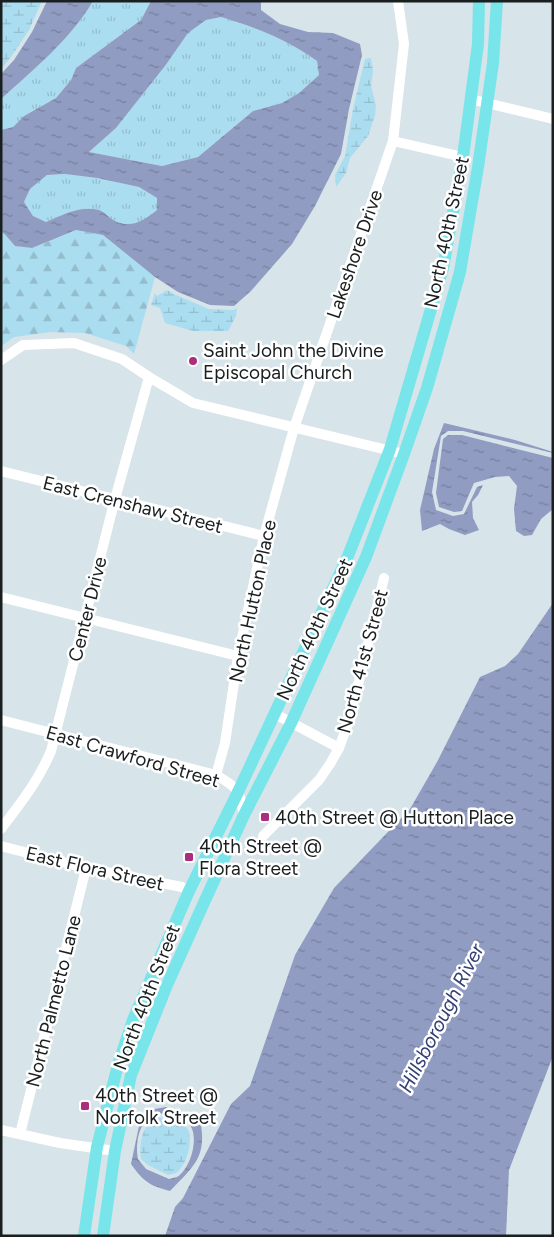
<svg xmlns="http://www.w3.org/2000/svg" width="554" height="1237" font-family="Figtree,sans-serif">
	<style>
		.grass { fill: url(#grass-tufts) }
		.forest { fill: url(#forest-firs) }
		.wetland { fill: url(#wetland-marsh) }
		.water { fill: url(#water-ripples); fill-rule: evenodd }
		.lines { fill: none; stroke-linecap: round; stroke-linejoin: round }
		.minor { stroke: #fff; stroke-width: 10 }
		.major { stroke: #77e5e9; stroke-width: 12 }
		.poi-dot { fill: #ac2d7b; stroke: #fff; stroke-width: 2 }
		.labels { text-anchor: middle; stroke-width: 5; stroke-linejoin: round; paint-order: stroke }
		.street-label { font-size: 19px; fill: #191e1f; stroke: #fff }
		.poi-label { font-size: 19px; fill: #191e1f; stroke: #fff; text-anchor: start }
		.water-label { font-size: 20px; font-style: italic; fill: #354074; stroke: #fff }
	</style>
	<defs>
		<pattern id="grass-tufts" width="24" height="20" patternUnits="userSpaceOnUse" patternTransform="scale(1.25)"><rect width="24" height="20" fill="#abddf0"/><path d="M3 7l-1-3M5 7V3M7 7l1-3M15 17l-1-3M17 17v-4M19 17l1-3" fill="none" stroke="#93bdcd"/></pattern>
		<pattern id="forest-firs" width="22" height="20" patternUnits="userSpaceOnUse" patternTransform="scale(1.25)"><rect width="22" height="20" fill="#abddf0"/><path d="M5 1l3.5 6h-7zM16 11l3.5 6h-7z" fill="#93bdcd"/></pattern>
		<pattern id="wetland-marsh" width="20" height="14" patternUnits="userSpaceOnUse" patternTransform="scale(1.25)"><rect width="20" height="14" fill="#abddf0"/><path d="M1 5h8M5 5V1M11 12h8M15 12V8" fill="none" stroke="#93bdcd"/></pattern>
		<pattern id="water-ripples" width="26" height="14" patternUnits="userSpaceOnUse" patternTransform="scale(1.25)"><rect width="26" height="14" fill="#919cc2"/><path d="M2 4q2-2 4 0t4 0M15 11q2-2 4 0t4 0" fill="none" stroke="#767f9d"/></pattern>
	</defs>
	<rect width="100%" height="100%" fill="#d7e4e9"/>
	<g class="grass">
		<path d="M93,1H151L141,20L76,68L71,80L56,98L24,116L13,127L1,130V99C34,69 70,40 93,1Z"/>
		<path d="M221,17C255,27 289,40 317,61L319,75L299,93L282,103L253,111L198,157L162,166L89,152L116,128L165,66L188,33L206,20Z"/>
		<path d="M65,174L97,178L139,187L157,198V210C144,220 132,229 115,221C109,218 104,212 98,210C80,205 62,215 46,222L33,216L24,202L30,189L47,175Z"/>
	</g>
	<polygon class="forest" points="1,230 15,246 32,248 76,230 103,235 155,277 134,354 126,346 85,333 51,332 14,337 1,346"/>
	<g class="wetland">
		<polygon points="6,1 42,1 29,30 11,57 1,69 1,5"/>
		<polygon points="371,58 373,71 371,86 376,106 375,115 368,136 350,158 346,173 336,187 335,175 345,156 353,109 365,59"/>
		<polygon points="167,290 176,295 209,309 234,310 237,308 236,316 228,331 193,331 165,323 160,308 151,305 155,293 157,296"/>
		<path d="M158,1117C166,1120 178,1121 185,1126C196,1135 187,1166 176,1173C176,1173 169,1175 168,1175L148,1165L141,1159C139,1142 142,1125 158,1117Z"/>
	</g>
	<g class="water">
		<path d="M47,1H93C70,40 34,69 1,99V74L14,60L32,32Z"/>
		<path d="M151,1H261V10L280,24L308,32L333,33L360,44L362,55L349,109L341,154L315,206L292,244L251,291L234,306L210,305L178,292L155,277L103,235L76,230L32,248L15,246L1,230V130L13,127L24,116L56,98L71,80L76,68L141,20ZM221,17C255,27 289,40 317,61L319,75L299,93L282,103L253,111L198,157L162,166L89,152L116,128L165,66L188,33L206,20ZM65,174L97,178L139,187L157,198V210C144,220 132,229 115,221C109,218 105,212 99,210C80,205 62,215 46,222L33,216L24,202L30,189L47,175Z"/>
		<polygon points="444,423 515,440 553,452 553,453 463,431 448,431 441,436 432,492 436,510 453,516 464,514 477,487 483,485 478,495 472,502 473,518 479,530 465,535 449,529 440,524 422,531 420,510 434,449"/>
		<polygon points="448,435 462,435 553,458 553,509 541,519 532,535 524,536 516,531 514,509 517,486 509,476 495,477 474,483 462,511 454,512 439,507 436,493 443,439"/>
		<polygon points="553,603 553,1056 509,1170 506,1236 165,1236 175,1207 183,1198 231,1104 250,1086 295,955 334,888 410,809 437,762 480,677 505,666 518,654"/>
		<path d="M166,1107L186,1120H200C208,1157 193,1167 170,1191C150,1186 143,1181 131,1164L139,1126L154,1109ZM159,1113C167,1116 179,1117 186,1121C202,1132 191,1169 177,1177C174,1178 172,1178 169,1179L146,1169L138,1159C135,1141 139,1118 159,1113Z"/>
	</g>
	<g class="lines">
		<g class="minor">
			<polyline points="470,99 553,119"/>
			<polyline points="393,141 463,157"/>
			<polyline points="1,360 23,345 74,343 122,359 149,377 193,403 404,454"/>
			<polyline points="1,471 264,536"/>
			<polyline points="1,597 238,656"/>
			<polyline points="275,714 339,748"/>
			<path d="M1,720L216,775C240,789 238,789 244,815"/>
			<polyline points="216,775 225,743 238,656 264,536 294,428 393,141 404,44 398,1"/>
			<path d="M1,829C20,804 39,780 51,751L115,499L149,377"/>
			<polyline points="263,836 319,780 330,764 339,748 350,718 384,578"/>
			<polyline points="1,846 86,868 182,887 189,891"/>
			<polyline points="1,1130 60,1143 115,1151"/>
			<polyline points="20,1134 86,868"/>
		</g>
		<g class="major">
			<polyline points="84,1236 97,1147 118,1065 133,1020 189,891 238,792 348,556 390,449 443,268 463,157 478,44 479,1"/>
			<polyline points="103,1236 115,1151 131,1075 167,985 202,907 244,815 291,723 366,557 404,454 427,388 460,272 478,167 493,63 497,1"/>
		</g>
	</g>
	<g class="poi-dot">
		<circle cx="193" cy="361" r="5"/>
		<rect x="260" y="812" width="10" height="10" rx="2.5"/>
		<rect x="184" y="852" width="10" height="10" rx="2.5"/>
		<rect x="80" y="1101" width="10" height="10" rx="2.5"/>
	</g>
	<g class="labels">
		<g class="street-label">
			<text transform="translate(446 232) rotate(-78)" y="7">North 40th Street</text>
			<text transform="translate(354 254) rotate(-71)" y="7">Lakeshore Drive</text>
			<text transform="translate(133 504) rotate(14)" y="7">East Crenshaw Street</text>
			<text transform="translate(252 601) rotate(-78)" y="7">North Hutton Place</text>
			<text transform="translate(87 609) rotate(-76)" y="7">Center Drive</text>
			<text transform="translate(314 629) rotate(-65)" y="7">North 40th Street</text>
			<text transform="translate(362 661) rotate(-75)" y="7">North 41st Street</text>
			<text transform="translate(133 756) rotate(16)" y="7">East Crawford Street</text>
			<text transform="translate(95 868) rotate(13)" y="7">East Flora Street</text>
			<text transform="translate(146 997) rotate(-69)" y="7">North 40th Street</text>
			<text transform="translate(53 1001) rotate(-76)" y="7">North Palmetto Lane</text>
		</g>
		<g class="poi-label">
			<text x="203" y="357">Saint John the Divine<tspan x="203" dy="22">Episcopal Church</tspan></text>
			<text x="275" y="824">40th Street @ Hutton Place</text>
			<text x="199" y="853">40th Street @<tspan x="199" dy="22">Flora Street</tspan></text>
			<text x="95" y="1102">40th Street @<tspan x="95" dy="22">Norfolk Street</tspan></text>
		</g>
		<g class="water-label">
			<text transform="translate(441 1018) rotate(-63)" y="7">Hillsborough River</text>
		</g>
	</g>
	<rect width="554" height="1237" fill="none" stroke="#191e1f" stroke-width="5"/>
</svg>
